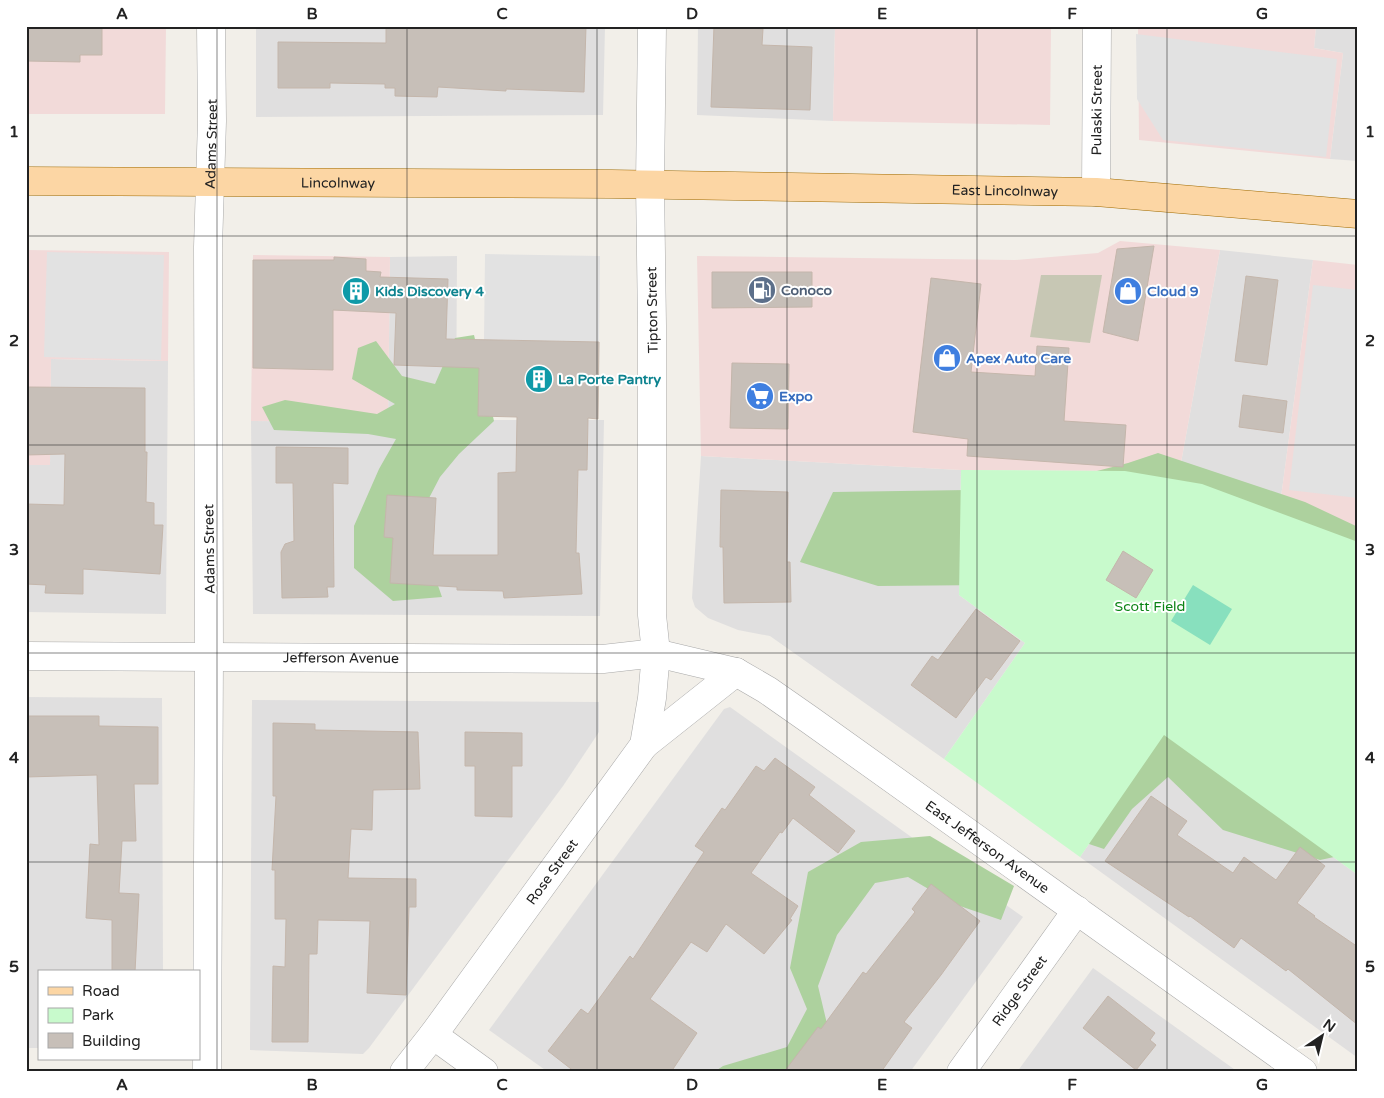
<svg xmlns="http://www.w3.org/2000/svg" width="1384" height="1098" font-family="'Varela Round',sans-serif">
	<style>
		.residential { fill: #e0dfdf }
		.commercial { fill: #f2dad9 }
		.construction { fill: #c7c7b4 }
		.forest { fill: #add19e }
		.park { fill: #c8facc }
		.pitch { fill: #88e0be }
		.parking { fill: #e2e2e2 }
		.building { fill: #c7bfb8; stroke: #c4b6ab }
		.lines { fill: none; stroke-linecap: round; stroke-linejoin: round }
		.minor-casing { stroke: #a9a9a9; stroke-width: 29 }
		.tertiary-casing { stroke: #a9a9a9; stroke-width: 29 }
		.primary-casing { stroke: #a06b00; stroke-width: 29 }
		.minor { stroke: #fff; stroke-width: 28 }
		.tertiary { stroke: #fff; stroke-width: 28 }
		.primary { stroke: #fcd6a4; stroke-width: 28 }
		.grid { fill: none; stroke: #222; stroke-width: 1; stroke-opacity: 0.55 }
		.labels { text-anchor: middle; stroke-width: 4; stroke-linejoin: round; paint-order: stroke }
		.street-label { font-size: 14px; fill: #222; stroke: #fff }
		.service-label { font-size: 14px; font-weight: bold; fill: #4e5e75; stroke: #fff; text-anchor: start }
		.culture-label { font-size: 14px; font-weight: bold; fill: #0d838f; stroke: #fff; text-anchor: start }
		.shop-label { font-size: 14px; font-weight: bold; fill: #366cbe; stroke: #fff; text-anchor: start }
		.park-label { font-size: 14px; fill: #0c8416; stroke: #fff }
		.neatline { fill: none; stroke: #222; stroke-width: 2 }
		.grid-label { font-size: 16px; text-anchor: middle; font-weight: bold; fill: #222 }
	</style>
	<rect width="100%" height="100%" fill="#f2efe9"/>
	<g class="residential">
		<polygon points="256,26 605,26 603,115 256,117"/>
		<polygon points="698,26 835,26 833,121 697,115"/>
		<polygon points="1316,26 1358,26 1358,161 1330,159 1343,53 1314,48"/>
		<polygon points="1220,250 1313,260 1279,512 1178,479"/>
		<polygon points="457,256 456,420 604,420 600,616 253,614 251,421 388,422 390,257"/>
		<polygon points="51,359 168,361 166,614 26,612 26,465 50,465"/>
		<polygon points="701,456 961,470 959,595 1025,643 944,759 770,636 738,630 708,618 695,607 692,598"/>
		<polygon points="26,697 162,698 163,972 39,972 39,1048 26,1048"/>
		<polygon points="252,700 599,702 599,732 563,786 369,1048 363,1054 250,1050"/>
		<polygon points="730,707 1023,917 910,1072 548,1072 489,1030 724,709"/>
		<polygon points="1164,735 1358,875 1358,1058 1080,857"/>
		<polygon points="1093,968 1238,1072 1017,1072"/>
	</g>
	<g class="commercial">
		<polygon points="26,26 166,26 165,114 26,114"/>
		<polygon points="835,26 1051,26 1050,125 833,121"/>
		<polygon points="1138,26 1316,26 1314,48 1343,53 1330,159 1139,140"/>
		<polygon points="1120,241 1220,250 1178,479 1125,471 961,470 701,456 697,256 1015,260 1098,253"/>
		<polygon points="26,250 169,252 168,361 51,359 50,465 26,465"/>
		<polygon points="253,255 390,257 388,422 251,421"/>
		<polygon points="1313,260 1358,265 1358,542 1279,512"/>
	</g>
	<polygon class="construction" points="1041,275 1102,275 1090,343 1030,337"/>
	<g class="forest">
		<polygon points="474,335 494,421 459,454 440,477 416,523 442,597 393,601 354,568 354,526 379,469 396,439 368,434 274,430 262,407 285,400 377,414 395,404 352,379 358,348 376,341 402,376 435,384 455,338"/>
		<polygon points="1158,453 1305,502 1358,527 1358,575 988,585 878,586 800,562 833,492 1027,489 1128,463"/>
		<polygon points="1196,691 1358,852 1320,860 1223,830 1168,777 1132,809 1104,849 1071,838"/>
		<polygon points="930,836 1014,886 1001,920 954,904 908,877 875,883 837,935 818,986 828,1028 795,1072 714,1072 723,1066 787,1047 807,1009 790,968 808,872 861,842"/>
	</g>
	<polygon class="park" points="961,470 1125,471 1202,484 1358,542 1358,875 1164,735 1080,857 944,759 1025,643 959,595"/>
	<polygon class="pitch" points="1193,585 1232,609 1210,645 1171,621"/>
	<g class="parking">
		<polygon points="1136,34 1337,59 1326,157 1163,140 1137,99"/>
		<polygon points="47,252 164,255 161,360 44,357"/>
		<polygon points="485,254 600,256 599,342 484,340"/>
		<polygon points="1313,285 1358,290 1358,498 1289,490"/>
	</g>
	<g class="building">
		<polygon points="26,26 102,26 102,55 80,55 80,62 26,61"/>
		<polygon points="386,26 586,26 584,92 506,89 506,91 438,87 437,97 395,96 395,88 385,88 385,84 330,83 330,88 278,88 278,42 386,43"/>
		<polygon points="714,26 763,29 762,45 812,47 810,110 711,107"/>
		<polygon points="1154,246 1138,341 1103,332 1117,249"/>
		<polygon points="334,257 366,259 366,271 381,272 380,277 448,279 446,339 599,342 598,419 588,418 587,470 578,470 576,553 579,553 582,594 504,598 503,591 457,590 457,587 390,583 393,538 384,537 387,495 436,498 433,555 498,555 498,473 516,472 517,417 478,416 479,368 394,365 396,313 333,310 333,370 253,368 253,260 334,260"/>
		<polygon points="712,272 812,272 812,307 712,308"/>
		<polygon points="1246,276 1278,280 1267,365 1235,361"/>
		<polygon points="931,278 981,284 971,372 1035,376 1037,346 1069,348 1064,421 1126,425 1123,467 967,456 968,439 913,432"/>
		<polygon points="732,363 789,364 788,429 730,428"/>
		<polygon points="26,387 145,388 145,452 147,452 146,502 154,503 154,525 163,525 160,574 83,569 83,594 45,593 46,585 26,584 26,504 64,505 65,454 26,455"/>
		<polygon points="1243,395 1287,401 1283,433 1239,427"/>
		<polygon points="276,447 348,448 348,484 333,483 334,587 327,587 328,597 282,598 281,552 285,544 294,541 293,483 276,483"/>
		<polygon points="721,490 788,492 787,562 790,562 791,602 724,603 723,547 720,547"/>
		<polygon points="1123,551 1153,570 1136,598 1106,580"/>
		<polygon points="976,609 1020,641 991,680 986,677 956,718 911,685 932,656 938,660"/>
		<polygon points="26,716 99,716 99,726 158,727 158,784 134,784 136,841 122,841 119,893 139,894 135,972 112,972 112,920 86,918 90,844 99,845 97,775 26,777"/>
		<polygon points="273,723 315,724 315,730 418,732 420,789 373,790 372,830 351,829 348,878 416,879 416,907 409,907 406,995 367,993 370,921 318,920 317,954 309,954 308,1042 272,1042 273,966 285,967 286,919 275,919 275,870 272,870 276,796 273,796"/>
		<polygon points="465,732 522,733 522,766 512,766 512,817 475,816 475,766 465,766"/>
		<polygon points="775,758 815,787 809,795 855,831 838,853 793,818 782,833 780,832 751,873 798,906 790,919 792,920 764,954 726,924 707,952 691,942 650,999 697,1033 671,1072 575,1072 548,1051 581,1009 588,1014 630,956 633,959 704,852 695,846 722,808 725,810 756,766 764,771"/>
		<polygon points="1151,796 1187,821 1177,835 1233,873 1244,857 1276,880 1300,847 1325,866 1297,903 1315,916 1314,917 1358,947 1358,1025 1288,969 1286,971 1241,938 1234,948 1190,916 1189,917 1105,861"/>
		<polygon points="931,884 980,921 941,975 904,1022 912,1028 881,1072 784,1072 818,1027 821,1029 863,972 866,974 915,912 912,909"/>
		<polygon points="1108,996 1155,1033 1150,1040 1156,1045 1136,1070 1083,1028"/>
	</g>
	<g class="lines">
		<defs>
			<g id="minor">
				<path id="s1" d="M1096,192L1097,26"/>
				<polyline points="433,1035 484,1072"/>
				<path id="s2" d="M207,1072L209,657L208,247L212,121L211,26"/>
				<path id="s3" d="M961,1072L1077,910"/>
			</g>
			<g id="tertiary">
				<path id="s4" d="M26,656L603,659L656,653L736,672L767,690L810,720L1303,1072"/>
				<polyline points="644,745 736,672"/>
				<path id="s5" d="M404,1072L433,1035L644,745L652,698L656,653L652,615V326L650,184L652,26"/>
			</g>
			<g id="primary">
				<path id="s6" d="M26,181L612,184L1096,192L1358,214"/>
			</g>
		</defs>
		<use href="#minor" class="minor-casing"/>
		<use href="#tertiary" class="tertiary-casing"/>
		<use href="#primary" class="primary-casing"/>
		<use href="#minor" class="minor"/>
		<use href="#tertiary" class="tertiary"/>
		<use href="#primary" class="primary"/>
	</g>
	<path class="grid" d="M217,26V1072M407,26V1072M597,26V1072M787,26V1072M977,26V1072M1167,26V1072M26,236H1358M26,445H1358M26,653H1358M26,862H1358"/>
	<defs>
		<symbol id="fuel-disc" viewBox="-11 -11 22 22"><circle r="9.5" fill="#5c6f8a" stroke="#fff"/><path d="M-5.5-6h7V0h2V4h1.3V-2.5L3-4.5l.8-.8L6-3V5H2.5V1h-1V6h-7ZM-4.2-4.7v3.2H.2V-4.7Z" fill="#fff"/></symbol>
		<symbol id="building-disc" viewBox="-11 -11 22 22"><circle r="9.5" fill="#0f9aa8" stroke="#fff"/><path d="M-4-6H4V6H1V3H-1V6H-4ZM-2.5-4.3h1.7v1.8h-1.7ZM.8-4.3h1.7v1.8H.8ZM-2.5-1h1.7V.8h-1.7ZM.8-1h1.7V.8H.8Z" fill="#fff"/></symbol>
		<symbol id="shop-disc" viewBox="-11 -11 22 22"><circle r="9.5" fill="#3f7fe0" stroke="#fff"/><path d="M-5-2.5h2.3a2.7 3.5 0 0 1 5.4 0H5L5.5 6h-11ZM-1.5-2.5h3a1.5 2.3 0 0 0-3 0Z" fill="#fff"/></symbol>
		<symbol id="supermarket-disc" viewBox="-11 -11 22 22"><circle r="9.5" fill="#3f7fe0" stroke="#fff"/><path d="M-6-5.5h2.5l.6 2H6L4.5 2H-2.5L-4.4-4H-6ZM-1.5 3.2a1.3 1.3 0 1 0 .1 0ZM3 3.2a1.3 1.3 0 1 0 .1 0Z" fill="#fff"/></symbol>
	</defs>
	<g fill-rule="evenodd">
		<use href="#fuel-disc" x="746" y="274" width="32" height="32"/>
		<use href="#building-disc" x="340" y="275" width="32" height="32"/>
		<use href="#shop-disc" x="1112" y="275" width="32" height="32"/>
		<use href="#shop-disc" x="931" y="342" width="32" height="32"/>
		<use href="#building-disc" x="523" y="363" width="32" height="32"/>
		<use href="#supermarket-disc" x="744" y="380" width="32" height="32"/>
	</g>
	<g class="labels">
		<g class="street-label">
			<text dy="5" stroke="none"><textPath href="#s1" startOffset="82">Pulaski Street</textPath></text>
			<text dy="5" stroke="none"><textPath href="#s2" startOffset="928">Adams Street</textPath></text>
			<text dy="5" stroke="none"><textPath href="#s6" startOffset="312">Lincolnway</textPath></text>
			<text dy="5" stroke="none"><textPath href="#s6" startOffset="979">East Lincolnway</textPath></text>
			<text transform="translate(652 310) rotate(-91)" y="5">Tipton Street</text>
			<text transform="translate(209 549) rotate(-91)" y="5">Adams Street</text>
			<text dy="5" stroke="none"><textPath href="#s4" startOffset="315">Jefferson Avenue</textPath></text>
			<text dy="5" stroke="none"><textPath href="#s4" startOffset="1019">East Jefferson Avenue</textPath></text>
			<text dy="5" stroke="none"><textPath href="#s5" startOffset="249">Rose Street</textPath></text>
			<text dy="5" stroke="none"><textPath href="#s3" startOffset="100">Ridge Street</textPath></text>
		</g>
		<g class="service-label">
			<text x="781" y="295">Conoco</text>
		</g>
		<g class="culture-label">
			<text x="375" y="296">Kids Discovery 4</text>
			<text x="558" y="384">La Porte Pantry</text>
		</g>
		<g class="shop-label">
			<text x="1147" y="296">Cloud 9</text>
			<text x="966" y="363">Apex Auto Care</text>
			<text x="779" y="401">Expo</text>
		</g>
		<g class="park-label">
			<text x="1150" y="611">Scott Field</text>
		</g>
	</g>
	<rect width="1384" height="1098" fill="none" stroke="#ffffff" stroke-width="55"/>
	<rect x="38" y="970" width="162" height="90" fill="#ffffff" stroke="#a7a7a7"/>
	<rect x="48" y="987" width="25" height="8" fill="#fcd6a4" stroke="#a7a7a7"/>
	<text x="82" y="996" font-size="15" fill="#222222">Road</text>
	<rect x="48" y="1008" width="25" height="15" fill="#c8facc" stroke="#a7a7a7"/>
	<text x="82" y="1020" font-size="15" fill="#222222">Park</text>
	<rect x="48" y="1033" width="25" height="15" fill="#c7bfb8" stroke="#a7a7a7"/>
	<text x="82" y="1046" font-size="15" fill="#222222">Building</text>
	<g transform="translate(1322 1036) rotate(35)" stroke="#ffffff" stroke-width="4" paint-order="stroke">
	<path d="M0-4L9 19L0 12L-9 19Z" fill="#222222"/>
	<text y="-8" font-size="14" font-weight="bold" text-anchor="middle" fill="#222222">N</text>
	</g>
	<rect x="28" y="28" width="1328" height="1042" class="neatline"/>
	<g class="grid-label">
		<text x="122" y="19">A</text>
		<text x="312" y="19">B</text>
		<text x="502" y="19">C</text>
		<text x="692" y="19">D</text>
		<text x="882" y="19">E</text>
		<text x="1072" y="19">F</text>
		<text x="1262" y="19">G</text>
		<text x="14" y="137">1</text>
		<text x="1370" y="137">1</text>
		<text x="14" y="346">2</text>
		<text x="1370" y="346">2</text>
		<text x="14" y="555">3</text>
		<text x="1370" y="555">3</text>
		<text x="14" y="763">4</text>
		<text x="1370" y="763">4</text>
		<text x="14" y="972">5</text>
		<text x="1370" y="972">5</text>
		<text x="122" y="1090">A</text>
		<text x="312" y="1090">B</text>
		<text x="502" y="1090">C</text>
		<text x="692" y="1090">D</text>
		<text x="882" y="1090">E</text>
		<text x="1072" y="1090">F</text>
		<text x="1262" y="1090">G</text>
	</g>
</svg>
